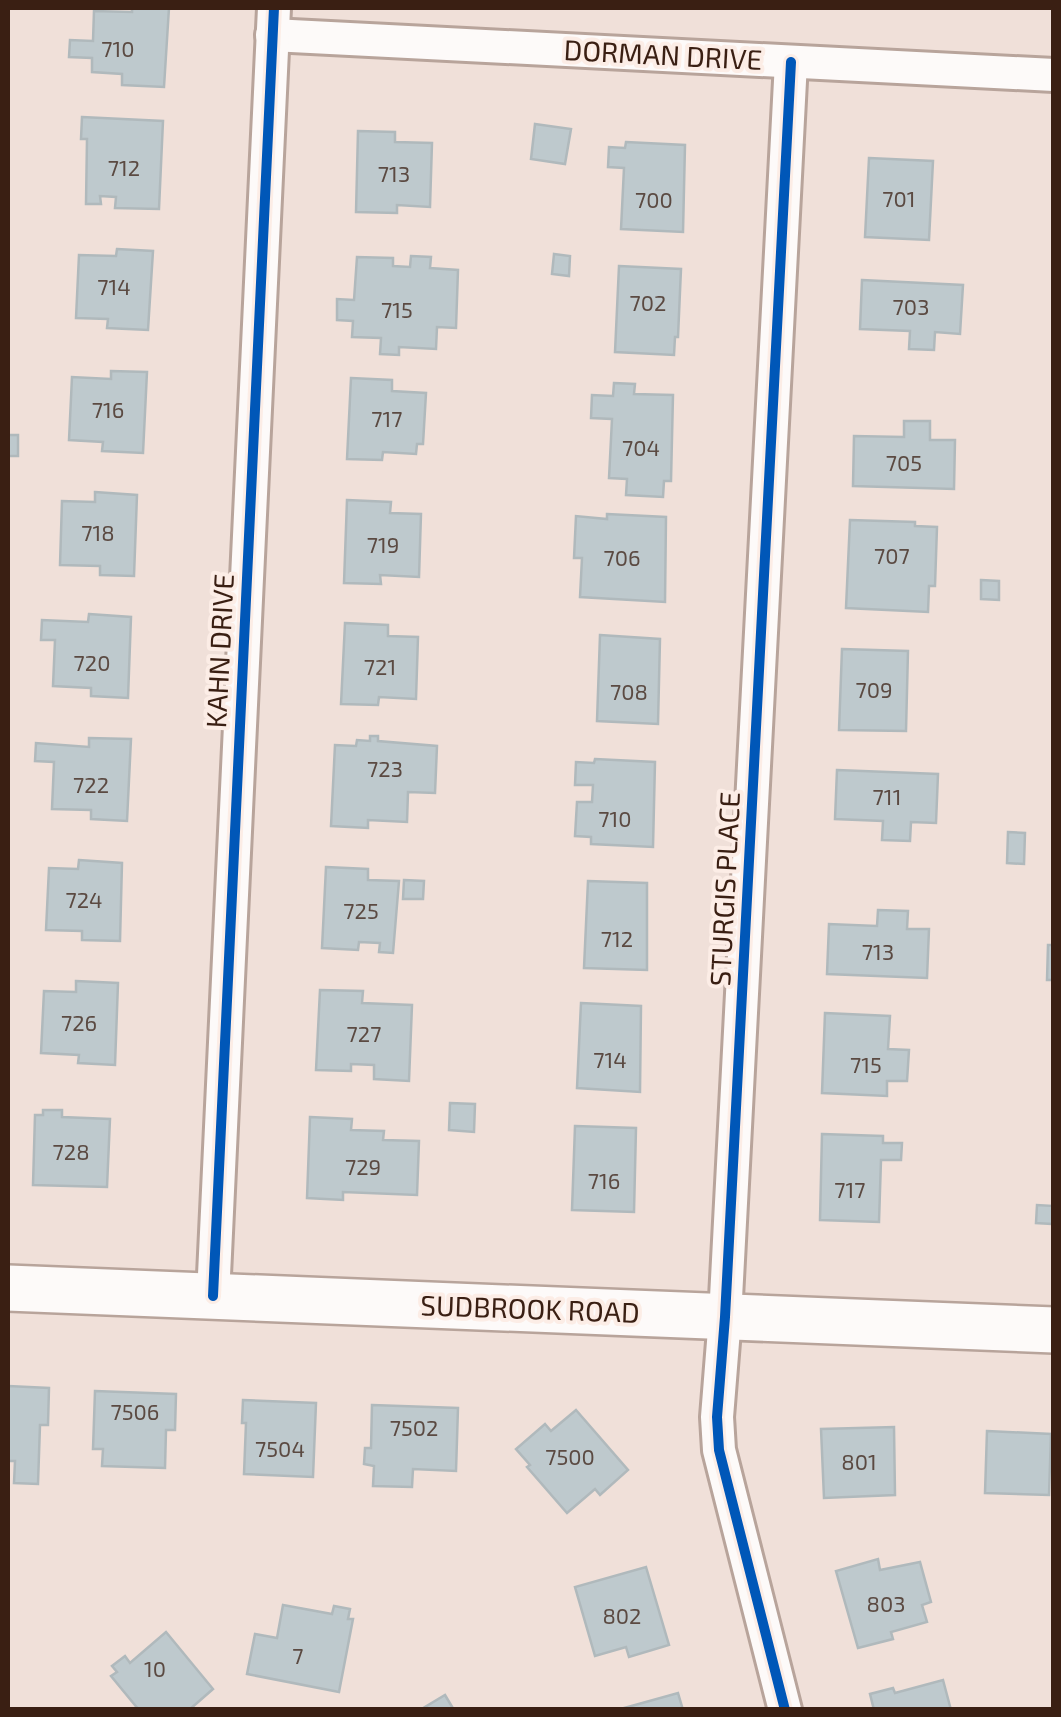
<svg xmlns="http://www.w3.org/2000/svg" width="1061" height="1717" font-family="'Exo 2',sans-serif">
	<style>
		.building { fill: #bec9cd; stroke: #b0b9bc; stroke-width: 2.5 }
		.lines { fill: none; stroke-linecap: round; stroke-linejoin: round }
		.street-casing { stroke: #b8a49b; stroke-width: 38 }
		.secondary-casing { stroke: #b8a49b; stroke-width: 50 }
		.street { stroke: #fdfaf9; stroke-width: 32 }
		.secondary { stroke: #fdfaf9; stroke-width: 45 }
		.cycleway-casing { stroke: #fcede6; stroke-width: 16 }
		.cycleway { stroke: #0057b8; stroke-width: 10 }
		.labels { text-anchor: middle; stroke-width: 8; stroke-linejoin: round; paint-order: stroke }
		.number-label { font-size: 22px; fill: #5b4a42 }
		.street-label { font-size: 28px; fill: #3a1f13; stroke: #fcede6 }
	</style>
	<rect width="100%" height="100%" fill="#f0e0d9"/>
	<g class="building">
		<polygon points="132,8 169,8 164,87 122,85 122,74 92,72 92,58 69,57 70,40 93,41 94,11 132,12"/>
		<polygon points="82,117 163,121 159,209 115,208 116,197 100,196 101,204 86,204 87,139 81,139"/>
		<polygon points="535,124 571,129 565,164 531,159"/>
		<polygon points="358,131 395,132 395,142 432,143 430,207 397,205 397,213 356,212"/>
		<polygon points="626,142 685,145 683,232 621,229 624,168 608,167 609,147 625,148"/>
		<polygon points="869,158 933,161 929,240 865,237"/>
		<polygon points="117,249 153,251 148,330 107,328 108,319 76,318 79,255 116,256"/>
		<polygon points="554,254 570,256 569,276 552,274"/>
		<polygon points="411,256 431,257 430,268 458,270 456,328 437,327 436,349 399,347 399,355 380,354 381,338 352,337 353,321 337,320 337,299 354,300 357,257 393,258 393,266 410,267"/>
		<polygon points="619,266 681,269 678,337 675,337 674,355 615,352"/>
		<polygon points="862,280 963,285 960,334 935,332 934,350 909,349 910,331 860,329"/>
		<polygon points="111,371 147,372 143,453 102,451 103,442 69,440 72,377 111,379"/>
		<polygon points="351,378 392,380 392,391 426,393 423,444 417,444 416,454 383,452 382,460 347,459"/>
		<polygon points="614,383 635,384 634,394 673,395 671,481 664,481 663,497 626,495 627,479 609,478 612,419 591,418 592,395 613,396"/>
		<polygon points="904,421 930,421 930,440 955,440 954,489 853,486 854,436 904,437"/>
		<rect x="8" y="435" width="10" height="21"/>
		<polygon points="95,492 137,495 134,576 100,575 100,566 60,565 62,501 95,502"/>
		<polygon points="347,500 391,502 390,513 421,514 419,577 380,575 381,584 344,583"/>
		<polygon points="607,514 666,517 665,602 580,597 582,558 574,558 576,516 607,519"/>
		<polygon points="850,520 915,522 915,526 937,527 935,586 929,586 928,612 846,608"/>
		<polygon points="981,580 999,581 999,600 981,599"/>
		<polygon points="89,614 131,617 128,698 91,696 91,688 53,686 55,640 41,640 42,620 88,622"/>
		<polygon points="345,623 388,625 388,636 418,637 416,699 379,697 378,705 341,704"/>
		<polygon points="600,635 660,639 658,724 597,721"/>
		<polygon points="842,649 908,651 906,731 839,730"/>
		<polygon points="370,736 378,736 378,741 437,746 435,793 408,792 407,822 368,820 368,828 331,826 335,745 356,746 357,740 370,741"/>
		<polygon points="89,738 131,739 127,821 91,819 91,810 52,809 54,762 35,761 36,743 89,747"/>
		<polygon points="595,759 655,762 653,847 591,844 591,837 575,836 577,802 592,802 593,785 575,785 576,762 594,763"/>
		<polygon points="837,770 938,774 936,823 911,822 910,841 882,840 883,821 835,819"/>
		<polygon points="1008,832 1025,833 1024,864 1007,863"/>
		<polygon points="79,860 122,863 120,941 82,940 82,931 46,930 49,868 78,869"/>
		<polygon points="326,867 368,869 368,880 399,881 393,953 379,952 380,943 359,942 358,950 322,948"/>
		<polygon points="404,880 424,881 423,899 403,899"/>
		<polygon points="588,881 647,883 647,970 584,968"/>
		<polygon points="878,910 908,911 907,929 929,929 927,978 827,974 829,924 877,926"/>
		<polygon points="1048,945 1054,945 1054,980 1047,980"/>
		<polygon points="76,981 118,983 115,1065 78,1063 79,1055 41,1053 44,991 76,992"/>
		<polygon points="320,990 363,991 362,1003 412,1005 409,1081 374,1079 374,1065 351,1064 351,1071 316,1070"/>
		<polygon points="581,1003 641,1006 640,1092 577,1088"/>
		<polygon points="825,1013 890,1016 888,1049 909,1050 907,1081 887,1081 887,1096 822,1093"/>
		<polygon points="450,1103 475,1104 474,1132 449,1130"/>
		<polygon points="43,1110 62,1110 62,1117 110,1119 107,1187 33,1185 35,1115 43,1115"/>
		<polygon points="310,1117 352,1119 351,1130 384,1131 383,1140 419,1141 417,1195 343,1192 343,1200 307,1198"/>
		<polygon points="575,1126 636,1128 634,1212 572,1210"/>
		<polygon points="822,1134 883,1136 883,1143 902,1143 901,1160 881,1160 879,1222 820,1220"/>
		<polygon points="1054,1202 1054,1229 1052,1224 1036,1223 1037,1205 1053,1206"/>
		<polygon points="8,1386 49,1388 48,1425 40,1425 38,1484 14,1483 15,1461 8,1461"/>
		<polygon points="95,1391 176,1394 175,1430 166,1430 165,1468 102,1466 103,1449 93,1449"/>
		<polygon points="243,1400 316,1403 313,1477 244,1474 246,1423 242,1423"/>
		<polygon points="372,1405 458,1408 456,1471 413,1469 412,1487 373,1486 374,1466 364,1464 365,1448 371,1448"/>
		<polygon points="576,1410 628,1470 600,1495 595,1489 567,1513 527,1467 530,1465 516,1449 545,1424 551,1431"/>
		<polygon points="894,1427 895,1495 824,1498 821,1429"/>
		<polygon points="987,1431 1051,1434 1049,1495 985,1493"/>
		<polygon points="878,1559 880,1570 920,1562 931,1602 922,1605 927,1622 891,1632 893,1639 858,1648 836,1571"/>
		<polygon points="646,1567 669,1645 629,1657 626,1647 595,1656 575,1587"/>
		<polygon points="283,1605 332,1614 334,1606 350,1609 348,1619 353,1619 339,1692 247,1674 255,1634 277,1638"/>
		<polygon points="166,1632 213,1689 189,1710 139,1710 111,1676 117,1672 112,1666 125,1656 130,1663"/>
		<polygon points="943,1680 951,1710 874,1710 870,1694 893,1688 895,1693"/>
		<polygon points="678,1693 683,1710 617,1710"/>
		<polygon points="445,1695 454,1710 420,1710"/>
	</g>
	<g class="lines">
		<defs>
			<g id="street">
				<polyline points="272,35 1054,75"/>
				<polyline points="213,1296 274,8"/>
				<polyline points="785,1710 719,1450 717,1417 725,1317 791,62"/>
			</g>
			<polyline id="secondary" points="8,1288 1054,1330"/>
		</defs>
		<use href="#street" class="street-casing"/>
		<use href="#secondary" class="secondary-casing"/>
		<use href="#street" class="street"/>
		<use href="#secondary" class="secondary"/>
		<defs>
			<g id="cycleway">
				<polyline points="213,1296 274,8"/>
				<polyline points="785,1710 719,1450 717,1417 725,1317 791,62"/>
			</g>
		</defs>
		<use href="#cycleway" class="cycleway-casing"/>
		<use href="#cycleway" class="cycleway"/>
	</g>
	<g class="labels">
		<g class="number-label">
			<text x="118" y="57">710</text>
			<text x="124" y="176">712</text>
			<text x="394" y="182">713</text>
			<text x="899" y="207">701</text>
			<text x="654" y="208">700</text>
			<text x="114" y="295">714</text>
			<text x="648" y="311">702</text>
			<text x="911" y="315">703</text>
			<text x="397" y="318">715</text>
			<text x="108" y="418">716</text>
			<text x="387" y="427">717</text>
			<text x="641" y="456">704</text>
			<text x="904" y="471">705</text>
			<text x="98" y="541">718</text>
			<text x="383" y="553">719</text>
			<text x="892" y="564">707</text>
			<text x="622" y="566">706</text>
			<text x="92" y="671">720</text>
			<text x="380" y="675">721</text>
			<text x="874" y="698">709</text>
			<text x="629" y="700">708</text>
			<text x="385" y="777">723</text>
			<text x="91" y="793">722</text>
			<text x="887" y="805">711</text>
			<text x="615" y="827">710</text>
			<text x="84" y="908">724</text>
			<text x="361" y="919">725</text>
			<text x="617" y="947">712</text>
			<text x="878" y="960">713</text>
			<text x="79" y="1031">726</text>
			<text x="364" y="1042">727</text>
			<text x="610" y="1068">714</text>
			<text x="866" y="1073">715</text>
			<text x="71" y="1160">728</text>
			<text x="363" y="1175">729</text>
			<text x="604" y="1189">716</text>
			<text x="850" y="1198">717</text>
			<text x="135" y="1420">7506</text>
			<text x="414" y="1436">7502</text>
			<text x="280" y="1457">7504</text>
			<text x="570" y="1465">7500</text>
			<text x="859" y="1470">801</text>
			<text x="886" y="1612">803</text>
			<text x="622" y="1624">802</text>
			<text x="298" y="1664">7</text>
			<text x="155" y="1677">10</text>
		</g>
		<g class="street-label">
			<text transform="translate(663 55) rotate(3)" y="10">DORMAN DRIVE</text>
			<text transform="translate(220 651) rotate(-87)" y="10">KAHN DRIVE</text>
			<text transform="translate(725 889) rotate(-87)" y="10">STURGIS PLACE</text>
			<text transform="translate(530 1309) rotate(2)" y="10">SUDBROOK ROAD</text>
		</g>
	</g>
	<rect width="1061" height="1717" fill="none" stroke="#3a1f13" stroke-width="20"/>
</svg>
